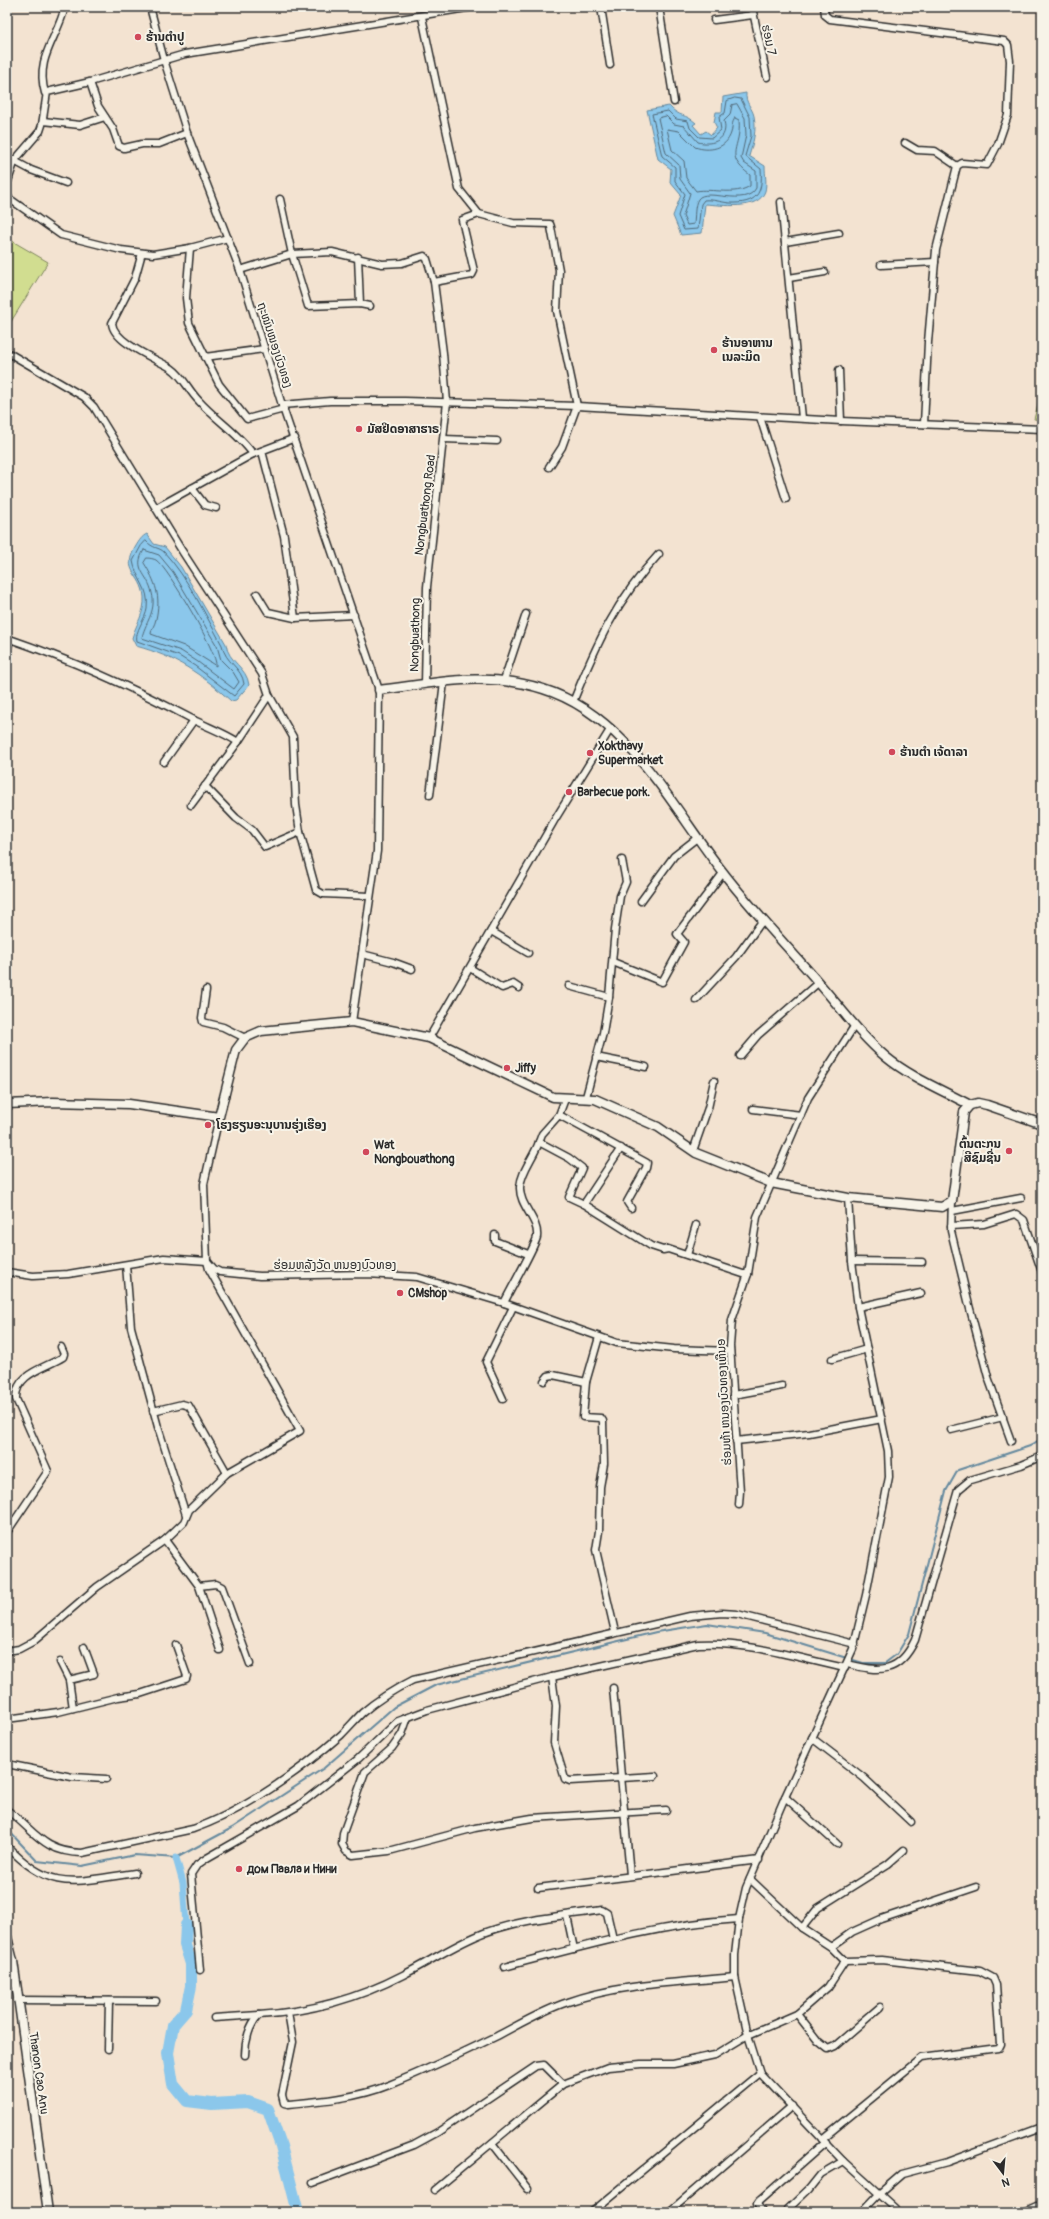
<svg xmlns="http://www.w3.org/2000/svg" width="1049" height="2219" font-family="Pangolin,'Noto Sans Lao',sans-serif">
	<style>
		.green { fill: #d1dd90; stroke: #7e845e }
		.water { fill: #8bc7eb; stroke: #65899e }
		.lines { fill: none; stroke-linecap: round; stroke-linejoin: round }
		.shore { stroke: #516978; stroke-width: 1 }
		.stream { stroke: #65899e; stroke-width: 2 }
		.canal { stroke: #8bc7eb; stroke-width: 7 }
		.river { stroke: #8bc7eb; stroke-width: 12 }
		.street-casing { stroke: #2b2b2b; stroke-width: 9 }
		.secondary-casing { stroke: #2b2b2b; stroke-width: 11 }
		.street { stroke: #f7f3e8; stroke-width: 6 }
		.secondary { stroke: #f7f3e8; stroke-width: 8 }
		.poi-dot { fill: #d1495b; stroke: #f7f3e8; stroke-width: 1.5 }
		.labels { text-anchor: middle; stroke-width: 4; stroke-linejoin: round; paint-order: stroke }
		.poi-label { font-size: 12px; font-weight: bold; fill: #2b2b2b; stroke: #f7f3e8; text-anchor: start }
		.street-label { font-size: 12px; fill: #2b2b2b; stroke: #f7f3e8 }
	</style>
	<rect width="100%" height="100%" fill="#f3e3d1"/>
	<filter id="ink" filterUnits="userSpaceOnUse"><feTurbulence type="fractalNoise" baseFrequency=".025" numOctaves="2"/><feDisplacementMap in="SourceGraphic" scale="8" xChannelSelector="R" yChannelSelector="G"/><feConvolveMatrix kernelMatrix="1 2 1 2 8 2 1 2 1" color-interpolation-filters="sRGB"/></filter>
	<g filter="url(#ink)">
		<g class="green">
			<polygon points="7,238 48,262 7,328"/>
			<polygon points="1042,389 1042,420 1034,419"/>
		</g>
		<g class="water">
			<path d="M746,93C745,103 752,107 754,116C757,130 753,143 749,156L765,166C765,174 767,184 765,191C759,211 721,205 705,204L702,233L681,235L673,216L681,195L670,182L671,169L658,159L647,110L669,106C680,118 685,113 696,123L693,125L701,134L706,131L711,135L717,128L714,122L716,112H722L723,97Z"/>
			<path d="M147,534L154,544L165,547L181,567L226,644C228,662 247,667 249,685L236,700L231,701C200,673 176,657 136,646L132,638C136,624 145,613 144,597C142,573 120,572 136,546C139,541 142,536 147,534Z"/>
		</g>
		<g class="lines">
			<g class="shore">
				<path d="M735,98L741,99L750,117L751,136L745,156L761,169C763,194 757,204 729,203C721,202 712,199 704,200L701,204L698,229L684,230L678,216L685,194L675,181V167L662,156L652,114L668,111L676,119L688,121L690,128L699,137L712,138L721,130L719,117L725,113L727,101Z"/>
				<path d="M737,104L745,118L746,135L741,158L744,163L756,171V188C746,208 706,187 698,199C694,205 695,217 694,224L687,225L683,216L690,193L680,179L679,165L666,153L658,118L666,116L674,124L684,126L698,142C713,146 729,139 724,121L730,115L732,105Z"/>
				<path d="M735,118L739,120C742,149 722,154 750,175V186C735,196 712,188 696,191L686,178L684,161L672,150L667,129L679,131L695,147C709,152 726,149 731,133C733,126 731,124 735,118Z"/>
				<path d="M146,541C153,549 159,547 164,552C188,578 205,614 222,645C225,663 242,667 244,684L234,696L195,666L179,656L137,641C134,632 146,618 147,609C150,587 136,580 133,561L141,546Z"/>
				<path d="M144,550L159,555L173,572L217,646L221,660L233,672L239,682L234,689L198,662L181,651L142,638C144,624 157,612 152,593C148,573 132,570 144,550Z"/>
				<path d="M147,558C150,558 154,559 156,560C168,568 219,655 216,666L184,646L151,634C151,629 155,625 156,619C161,597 156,582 144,563Z"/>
			</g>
			<polyline class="stream" points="7,1829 37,1861 82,1866 135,1855 176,1858 232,1828 324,1768 394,1707 436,1685 656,1632 707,1624 765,1633 863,1663 885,1663 897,1654 909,1634 946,1491 958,1470 1030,1446 1042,1438"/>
			<polyline class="canal" points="176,1858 183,1883 186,1925"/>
			<polyline class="river" points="186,1925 185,1945 191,1964 191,1986 186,2010 173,2025 168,2053 173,2084 187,2101 212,2104 248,2102 268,2109 281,2146 298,2212"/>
			<defs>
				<g id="street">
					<polyline points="150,7 164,60 187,133 240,270 282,405 379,690 377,851 352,1022"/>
					<polyline points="601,7 610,65"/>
					<polyline points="659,7 674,102"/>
					<polyline points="752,7 767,77"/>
					<polyline points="824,7 825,15 830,19 1004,41 1008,45 1010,61 1008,115 998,144 987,165 962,163 957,166 936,250 928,342 924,424"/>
					<polyline points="422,17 459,189 479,214 513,223 550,224 551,227 559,270 557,311 577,406 562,447 549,467"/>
					<polyline points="714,20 753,15"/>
					<polyline points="90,82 98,106 113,129 119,146 124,148 142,144 159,144 187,133"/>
					<path d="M45,93C35,58 57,39 65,7"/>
					<polyline points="43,121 80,125 105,117"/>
					<polyline points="905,143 917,150 935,151 957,166"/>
					<polyline points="7,157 31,170 66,183"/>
					<polyline points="7,184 15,160 40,131 42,125 47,92 90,82 185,54 473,7"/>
					<polyline points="7,197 61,235 121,250 153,254 190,248 228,238"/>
					<polyline points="280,199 292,254 308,306 360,304 370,306"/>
					<polyline points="781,202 802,418"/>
					<polyline points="785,242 839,233"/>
					<polyline points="190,248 186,298 189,323 219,384 247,419 284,409"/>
					<path d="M142,253L135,278L112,323C113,342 156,359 171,368C184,377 188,390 199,401C216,420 238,433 253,454"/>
					<polyline points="358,257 360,304"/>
					<polyline points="881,265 935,262"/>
					<polyline points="240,270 292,254 332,252 382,264 402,263 424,256 427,259 434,282 443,353 447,402 427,587 425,684"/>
					<polyline points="789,278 825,272"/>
					<polyline points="434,282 472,275 474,271 462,220 479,214"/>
					<polyline points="7,352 84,397 94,407 182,551 262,674 269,695 293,737 296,805 300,832 316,890 323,894 370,896"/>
					<polyline points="205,357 264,349"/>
					<polyline points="839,370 841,421"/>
					<polyline points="282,405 330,401 405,401 577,406 841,421 1042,429"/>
					<polyline points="760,417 786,499"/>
					<polyline points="444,439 497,441"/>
					<polyline points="262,451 284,536 295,618"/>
					<polyline points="192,488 205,505 216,508"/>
					<polyline points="156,508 253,454 295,438"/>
					<polyline points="257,594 268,612 295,618 354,615"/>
					<path d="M7,638C71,660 132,687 192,719C207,727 223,732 238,742L191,805"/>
					<polyline points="7,650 10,639"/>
					<polyline points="504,680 526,614"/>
					<path d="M573,702C596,645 616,600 659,554"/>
					<polyline points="238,742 269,695"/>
					<polyline points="164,762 194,720"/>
					<polyline points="205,786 236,818 252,830 265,847 300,832"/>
					<polyline points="430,795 444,682"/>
					<polyline points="641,901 674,856 697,838"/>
					<polyline points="491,931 528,953"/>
					<polyline points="362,954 393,962 412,969"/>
					<polyline points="613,962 662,982 684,942 677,934 723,873"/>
					<polyline points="470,968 502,988 513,984 519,988"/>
					<polyline points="569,986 609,997"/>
					<polyline points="206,990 202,1018 203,1022 223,1027 245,1038"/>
					<polyline points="696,1000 736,957 763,920"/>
					<polyline points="429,1038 554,821 611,728"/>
					<polyline points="740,1056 758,1035 819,982"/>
					<polyline points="596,1057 646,1067"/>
					<polyline points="586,1097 603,1033 609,997 615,929 620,896 626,882 622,860"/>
					<polyline points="565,1099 559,1115 542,1134 539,1142 569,1158 582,1168 569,1197 584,1204"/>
					<polyline points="753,1109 801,1115"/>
					<polyline points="559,1115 647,1163 646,1168 627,1202 631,1208"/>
					<polyline points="621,1148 584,1204 651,1246 663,1250 668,1249 743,1274 748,1274"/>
					<polyline points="693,1151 708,1108 714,1081"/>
					<polyline points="848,1198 852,1261 858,1307 888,1451 889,1477 866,1595 853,1649 785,1797 746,1888 739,1919 735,1955 735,1977 748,2035 760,2073 843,2161 899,2212"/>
					<polyline points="952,1201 951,1231 969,1305 988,1377 1011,1441"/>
					<polyline points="952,1211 1021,1198"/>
					<polyline points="951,1226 984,1224 1016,1214 1024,1220 1042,1272"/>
					<polyline points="495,1235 495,1241 528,1254"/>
					<polyline points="687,1255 696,1225"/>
					<polyline points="852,1261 922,1262"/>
					<polyline points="126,1265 131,1327 158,1427 186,1515"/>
					<polyline points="7,1272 33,1276 68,1274 164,1258 207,1261 214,1269 220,1272 260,1276 367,1274 417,1277 504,1303 617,1343 674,1349 730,1351"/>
					<path d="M504,1303C510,1290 535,1247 537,1237C539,1219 519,1206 520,1187C521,1171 534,1157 539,1142"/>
					<polyline points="858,1307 921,1293"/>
					<polyline points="599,1337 586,1382 583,1417 601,1418 603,1421 604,1464 600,1487 599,1531 596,1550 615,1632"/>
					<polyline points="832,1359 867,1349"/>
					<polyline points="544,1381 548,1376 553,1375 586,1382"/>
					<polyline points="733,1395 782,1386"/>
					<polyline points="503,1399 486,1362 513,1307"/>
					<polyline points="153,1411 182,1404 189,1406 227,1473"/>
					<polyline points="951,1430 1003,1417"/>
					<polyline points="736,1441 809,1433 882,1419"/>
					<polyline points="739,1505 740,1491 730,1346 732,1320 748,1274 757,1217 808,1098 855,1025"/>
					<path d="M7,1532L48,1471L16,1399C15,1373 46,1368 63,1357L64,1354L61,1347"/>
					<polyline points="165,1540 199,1586 220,1650"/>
					<polyline points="199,1586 216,1584 222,1587 250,1664"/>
					<polyline points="7,1651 19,1649 34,1641 97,1587 165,1540 184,1522 189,1510 227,1473 300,1431 209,1269 207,1261 204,1184 219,1117"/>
					<polyline points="60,1662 69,1680 73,1708"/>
					<path d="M847,1664C880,1672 899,1674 915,1640L958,1490L970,1480L1021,1465L1042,1456"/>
					<polyline points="552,1677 556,1706 554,1743 565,1779 570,1781 655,1776"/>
					<polyline points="69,1680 94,1674 84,1647"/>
					<polyline points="613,1688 630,1875"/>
					<polyline points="408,1717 402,1734 392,1748 365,1772 343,1833 342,1844 346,1851 353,1855 389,1851 475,1828 532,1818 666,1810"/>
					<polyline points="7,1719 58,1712 118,1697 140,1694 186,1679 187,1676 176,1645"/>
					<polyline points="812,1738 864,1778 911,1822"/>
					<polyline points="7,1764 72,1777 106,1779"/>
					<polyline points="785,1797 837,1844"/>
					<path d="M7,1810C35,1831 43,1852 82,1853L193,1829C243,1812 301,1770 341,1735C348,1728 355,1720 362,1713C377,1700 395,1689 413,1680L690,1616L722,1613L737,1614L855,1644"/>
					<path d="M7,1846C52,1894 76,1881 135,1873"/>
					<polyline points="750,1879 802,1928 831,1947 845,1961 882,1960 980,1971 993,1978 996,1985 1000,2044 998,2048 921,2058 822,2139"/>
					<polyline points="538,1888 759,1860"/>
					<polyline points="567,1916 574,1949"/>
					<polyline points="802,1928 818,1908 888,1864 904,1850"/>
					<polyline points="831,1947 852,1932 881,1919 976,1887"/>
					<path d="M504,1967C581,1947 659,1924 739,1919"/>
					<path d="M200,1970L191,1874L197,1865L207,1858L298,1806L358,1759L398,1721L427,1710L552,1677L698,1644C747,1641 797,1658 845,1668"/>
					<polyline points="7,1984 15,1984"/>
					<polyline points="17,2000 156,2001"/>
					<path d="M288,2013L293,2042L282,2095L284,2103L288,2104C322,2101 357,2098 389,2085C426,2070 462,2053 497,2036C520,2024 543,2010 568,2002C622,1983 679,1983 735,1977"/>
					<polyline points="797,2014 818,2041 828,2049 835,2046 880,2007"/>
					<polyline points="214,2018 259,2015"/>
					<polyline points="108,2049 109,2001"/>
					<path d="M245,2055C245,2042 249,2025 259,2015C308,2012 359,1998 403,1975C431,1961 455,1944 484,1933C521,1919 563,1916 602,1910L607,1913L613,1939"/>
					<polyline points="492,2143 528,2189"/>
					<polyline points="313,2183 414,2145 438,2132 536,2066 544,2065 563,2084"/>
					<polyline points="435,2190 563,2084 608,2067 641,2064 673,2064 715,2055 748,2035 797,2014 828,1987 845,1961"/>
					<polyline points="592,2212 760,2073"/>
					<polyline points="669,2212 792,2106"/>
					<polyline points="762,2212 757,2204 759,2201 826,2142"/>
					<polyline points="785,2212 809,2189 821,2174 843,2161"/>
					<polyline points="862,2212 880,2193 902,2174 947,2162 1042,2127"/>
					<polyline points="1024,2212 1042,2204"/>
				</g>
				<g id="secondary">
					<path d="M379,690C437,683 486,671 543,689C627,715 671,806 722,871C752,910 786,945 818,982C840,1007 860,1035 886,1057C910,1077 942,1090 970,1105L978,1103L987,1105L1042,1124"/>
					<polyline points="7,1104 53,1102 129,1104 219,1117 236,1050 245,1038 261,1031 352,1022 429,1038 553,1097 595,1099 658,1127 696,1153 771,1183 848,1198 942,1207 952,1201 964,1112 970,1105"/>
					<polyline points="7,1937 13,1961 48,2212"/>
				</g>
			</defs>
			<use href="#street" class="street-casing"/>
			<use href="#secondary" class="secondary-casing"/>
			<use href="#street" class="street"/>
			<use href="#secondary" class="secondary"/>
		</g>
	</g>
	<g class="poi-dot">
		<circle cx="138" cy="37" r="4"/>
		<circle cx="714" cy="350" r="4"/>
		<circle cx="359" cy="429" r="4"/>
		<circle cx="892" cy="752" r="4"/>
		<circle cx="590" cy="753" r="4"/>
		<circle cx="569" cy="792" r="4"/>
		<circle cx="507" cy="1068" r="4"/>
		<circle cx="208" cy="1125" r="4"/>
		<circle cx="1009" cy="1151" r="4"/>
		<circle cx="366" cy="1152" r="4"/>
		<circle cx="400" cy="1293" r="4"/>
		<circle cx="239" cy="1869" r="4"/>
	</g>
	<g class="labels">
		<g class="poi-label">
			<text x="146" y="41">ຮ້ານຕຳປູ</text>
			<text x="722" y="347">ຮ້ານອາຫານ<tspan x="722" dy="14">ເນລະມິດ</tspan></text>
			<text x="367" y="433">ມັສຢິດອາສາຮາຣ</text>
			<text x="598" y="750">Xokthavy<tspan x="598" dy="14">Supermarket</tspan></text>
			<text x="900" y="756">ຮ້ານຕຳ ເຈ້ດາລາ</text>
			<text x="577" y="796">Barbecue pork.</text>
			<text x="515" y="1072">Jiffy</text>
			<text x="216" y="1129">ໂຮງຮຽນອະນຸບານຮຸ່ງເຮືອງ</text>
			<text x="1001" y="1148" text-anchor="end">ຕົ້ນຕະກູນ<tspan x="1001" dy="14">ສີຊົມຊື່ນ</tspan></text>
			<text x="374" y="1149">Wat<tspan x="374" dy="14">Nongbouathong</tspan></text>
			<text x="408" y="1297">CMshop</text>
			<text x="247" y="1873">дом Павла и Нини</text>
		</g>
		<g class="street-label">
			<text transform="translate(769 40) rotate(78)" y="4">ຮ່ອມ 7</text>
			<text transform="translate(275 345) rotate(72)" y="4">ຖະໜົນໜອງບົວທອງ</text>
			<text transform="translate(425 505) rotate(-83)" y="4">Nongbuathong Road</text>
			<text transform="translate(415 635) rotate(-89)" y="4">Nongbuathong</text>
			<text x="335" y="1269">ຮ່ອມຫລັງວັດ ຫນອງບົວທອງ</text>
			<text transform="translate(724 1402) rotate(-93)" y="4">ຮ່ອມຫ້າ ຫນອງບົວທອງເຫືນອ</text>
			<text transform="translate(39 2073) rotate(82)" y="4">Thanon Cao Anu</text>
		</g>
	</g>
	<rect width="1049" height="2219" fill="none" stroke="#f7f3e8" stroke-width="24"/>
	<rect x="12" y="12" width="1025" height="2195" fill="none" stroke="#2b2b2b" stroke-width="1.5" filter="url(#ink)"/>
	<g transform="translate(1003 2173) rotate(164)" stroke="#f7f3e8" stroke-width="3" paint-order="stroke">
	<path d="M0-3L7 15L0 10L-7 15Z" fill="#2b2b2b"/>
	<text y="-6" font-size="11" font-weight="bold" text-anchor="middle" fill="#2b2b2b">N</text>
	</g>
</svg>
